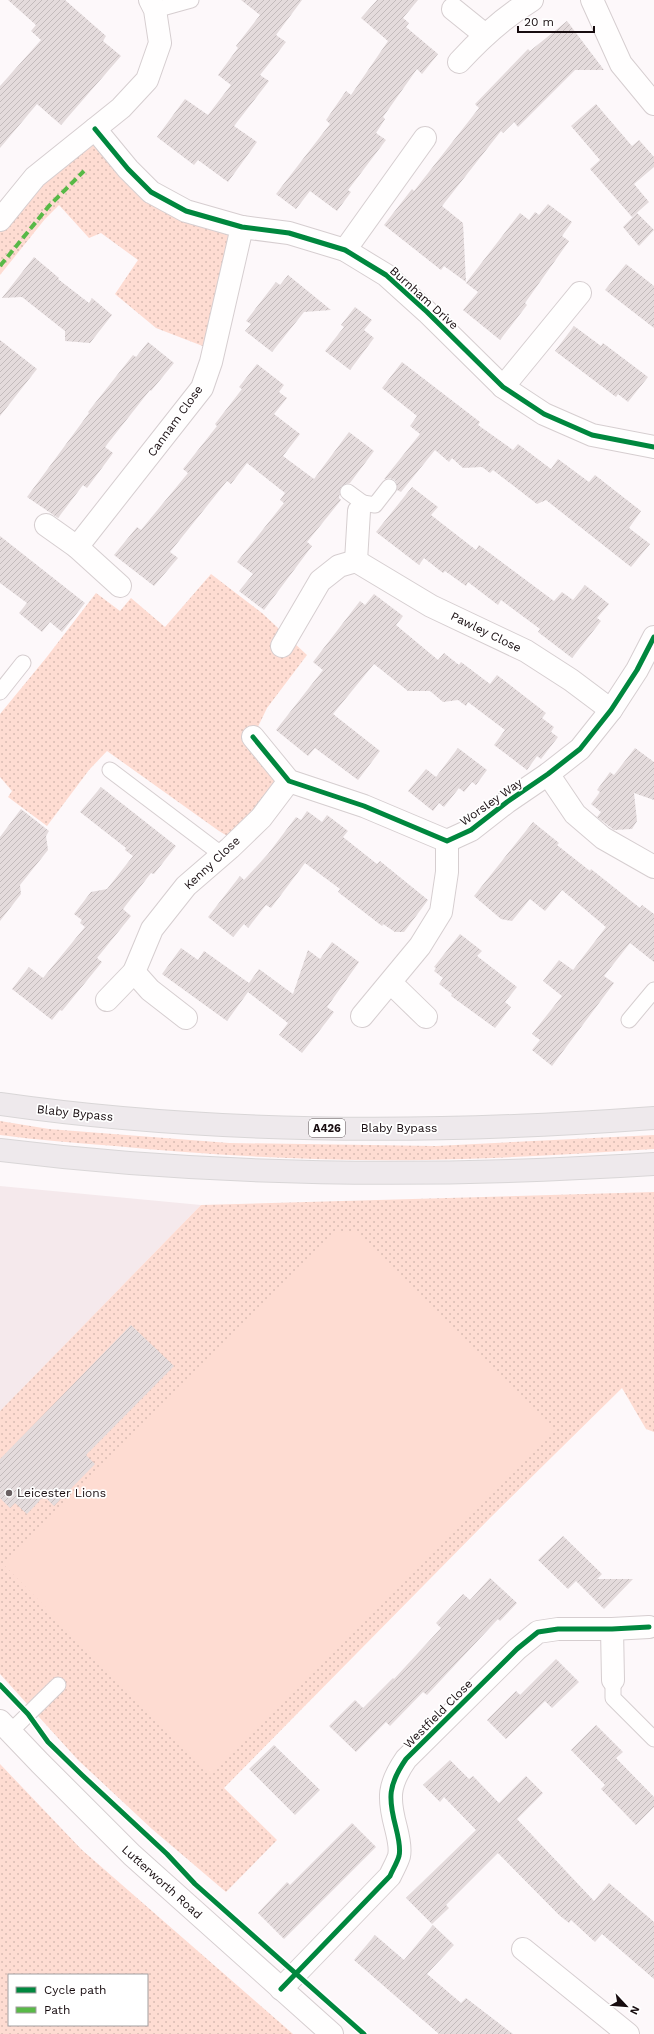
<svg xmlns="http://www.w3.org/2000/svg" width="654" height="2034" font-family="'Work Sans',sans-serif">
	<style>
		.built { fill: #f5e9ec }
		.green { fill: url(#green-dots); fill-rule: evenodd }
		.pitch { fill: #fedcd2 }
		.building { fill: url(#building-hatch) }
		.lines { fill: none; stroke-linecap: round; stroke-linejoin: round }
		.service-casing { stroke: #d6ced0; stroke-width: 17 }
		.minor-casing { stroke: #d6ced0; stroke-width: 24 }
		.tertiary-casing { stroke: #d6ced0; stroke-width: 24 }
		.primary-casing { stroke: #d9d6d7; stroke-width: 24 }
		.service { stroke: #fffefe; stroke-width: 15 }
		.minor { stroke: #fffefe; stroke-width: 22 }
		.tertiary { stroke: #fffefe; stroke-width: 22 }
		.primary { stroke: #eee9ec; stroke-width: 22 }
		.quiet { stroke: #58b947; stroke-width: 4; stroke-dasharray: 8 4; stroke-linecap: butt }
		.cycleway-casing { stroke: #fff; stroke-width: 8 }
		.cycleway { stroke: #00873e; stroke-width: 5 }
		.poi-dot { fill: #685f61; stroke: #fff; stroke-width: 1.5 }
		.labels { text-anchor: middle; stroke-width: 3.5; stroke-linejoin: round; paint-order: stroke }
		.shield { fill: #fff; stroke: #5d5557; stroke-width: 1 }
		.shield-label { font-size: 11px; font-weight: bold; fill: #170c0f }
		.street-label { font-size: 12px; fill: #170c0f; stroke: #fff }
		.poi-label { font-size: 12px; fill: #170c0f; stroke: #fff; text-anchor: start }
	</style>
	<defs>
		<pattern id="green-dots" width="8" height="8" patternUnits="userSpaceOnUse"><rect width="8" height="8" fill="#fedcd2"/><path d="M2 2h.1M6 6h.1" fill="none" stroke="#d9bcb3" stroke-width="1.8" stroke-linecap="round"/></pattern>
		<pattern id="building-hatch" width="6" height="6" patternUnits="userSpaceOnUse"><rect width="6" height="6" fill="#e4dbdc"/><path d="M-1 1l2-2M0 6l6-6M5 7l2-2" fill="none" stroke="#c3bbbc"/></pattern>
	</defs>
	<rect width="100%" height="100%" fill="#fdf8fa"/>
	<polygon class="built" points="0,1186 201,1205 0,1411"/>
	<g class="green">
		<polygon points="95,129 151,192 242,227 213,350 156,328 115,294 138,260 101,233 89,238 59,205 45,219 0,275 0,220"/>
		<polygon points="211,574 262,613 307,655 267,708 253,737 289,781 236,841 219,831 107,751 89,770 47,826 8,797 12,791 0,777 0,714 46,658 96,593 120,611 131,598 165,627"/>
		<path d="M0,1121L49,1129L229,1143L436,1146L654,1135V1149C591,1153 527,1157 463,1159C349,1163 228,1157 115,1146C76,1143 38,1140 0,1135Z"/>
		<polygon points="654,1192 654,1432 646,1429 622,1388 491,1517 224,1788 277,1840 226,1892 152,1829 78,1760 0,1674 0,1411 201,1205"/>
		<path d="M0,1764L82,1850L293,2034H0ZM9,1975H147V2025H9Z"/>
	</g>
	<polygon class="pitch" points="356,1231 553,1430 210,1774 3,1564 333,1233"/>
	<g class="building">
		<polygon points="8,0 65,0 106,36 103,41 121,56 61,125 37,104 0,148 0,86 41,40 31,31 36,25"/>
		<polygon points="241,0 302,0 276,35 286,42 260,75 269,81 234,126 257,142 228,182 198,160 194,165 157,137 185,99 208,115 231,85 218,75 238,48 236,46 260,15"/>
		<polygon points="377,0 418,0 403,18 409,23 406,27 438,54 422,74 417,69 383,117 385,119 376,133 386,140 348,190 351,192 337,211 310,191 296,209 276,194 330,124 326,120 346,91 351,95 388,41 361,18"/>
		<polygon points="567,21 604,70 575,70 518,127 514,122 503,133 501,131 442,206 463,223 466,282 444,266 441,270 384,225 412,189 414,191 479,108 475,104 528,49 530,51"/>
		<polygon points="596,104 632,146 639,140 654,157 654,167 634,184 649,202 632,217 590,169 600,160 571,126"/>
		<polygon points="548,204 572,222 562,236 569,241 525,303 527,305 500,340 463,310 478,292 466,283 520,213 529,220 535,212 539,215"/>
		<polygon points="637,213 654,230 639,246 623,227"/>
		<polygon points="34,257 59,278 58,279 89,303 92,298 112,315 90,343 65,341 65,331 22,297 2,298"/>
		<polygon points="626,264 654,286 654,328 605,290"/>
		<polygon points="288,275 331,310 304,312 272,352 245,331 251,324 246,321 276,282 280,285"/>
		<polygon points="355,307 372,320 364,330 374,338 350,370 325,351 344,327 341,325"/>
		<polygon points="574,326 601,346 603,343 648,377 628,402 618,394 616,397 555,351"/>
		<polygon points="0,340 37,369 0,416"/>
		<polygon points="148,342 174,363 151,391 150,390 105,447 113,453 87,488 83,485 58,518 27,497 89,413 88,412 133,355 136,357"/>
		<polygon points="402,362 480,422 478,425 513,450 518,444 551,469 558,459 589,482 595,475 641,511 629,528 650,544 631,567 546,500 537,504 493,470 490,473 482,467 463,468 452,458 449,462 435,450 401,492 397,490 397,484 395,480 390,478 384,479 420,434 410,426 417,416 382,388"/>
		<polygon points="257,364 284,385 279,392 287,398 274,414 300,434 283,456 314,479 349,432 374,451 350,483 345,484 341,487 339,498 341,500 307,542 312,546 264,610 239,591 253,574 237,562 284,503 280,500 285,493 247,463 231,484 227,481 170,552 178,558 154,586 114,555 137,527 141,530 188,473 183,469 217,426 215,424 242,389 239,387"/>
		<polygon points="412,487 438,507 431,515 476,550 479,545 554,601 562,592 573,600 585,585 609,604 597,618 601,621 572,658 538,632 540,629 501,600 498,605 468,582 466,586 445,571 443,573 424,558 419,565 376,532"/>
		<polygon points="0,536 85,603 62,632 50,622 42,632 19,613 27,603 0,583"/>
		<polygon points="374,594 403,616 396,625 438,660 444,653 459,665 461,662 490,684 497,675 546,713 542,718 554,727 551,732 558,737 541,759 537,756 527,770 494,745 505,730 468,702 466,706 458,700 443,702 430,691 408,691 374,664 333,714 380,751 358,780 315,748 308,756 276,730 323,670 313,662 360,601 365,605"/>
		<polygon points="458,748 487,770 476,785 472,782 464,792 459,788 444,807 439,803 433,811 408,791 426,769 436,777"/>
		<polygon points="635,748 654,762 654,800 634,793 637,821 632,829 614,830 597,817 601,812 591,804 600,792 597,790 610,772 614,775"/>
		<polygon points="101,787 176,846 154,874 151,873 123,909 131,916 97,958 102,962 62,1011 60,1010 52,1020 12,989 29,967 43,978 85,927 80,923 82,920 74,914 91,892 107,889 133,856 125,850 126,848 80,812"/>
		<polygon points="21,809 49,831 46,836 48,850 20,885 21,894 0,921 0,837"/>
		<polygon points="307,811 322,822 327,815 348,831 343,837 377,864 380,861 428,900 404,932 395,932 383,924 382,926 338,892 340,889 305,863 271,908 266,905 248,928 244,924 233,937 208,917 240,876 244,880 268,854 296,817 301,820"/>
		<polygon points="533,822 559,843 557,845 590,871 591,869 640,908 642,905 654,914 654,962 630,943 604,976 614,983 552,1066 532,1050 540,1040 532,1034 562,996 543,981 559,960 573,970 606,927 562,890 545,911 530,899 512,921 501,919 474,896"/>
		<polygon points="460,934 482,951 477,956 517,987 505,1002 511,1007 495,1028 451,996 452,994 439,984 443,978 434,971 436,968 434,967"/>
		<polygon points="332,942 359,962 327,1007 334,1012 302,1053 279,1035 288,1023 248,992 227,1021 162,974 181,948 198,960 204,951 249,983 259,969 293,994 308,950 320,959"/>
		<polygon points="131,1325 174,1366 86,1455 95,1464 54,1506 44,1496 27,1514 15,1503 10,1508 0,1498 0,1459"/>
		<polygon points="563,1536 602,1574 597,1579 633,1579 604,1609 576,1581 568,1589 538,1560"/>
		<polygon points="490,1578 517,1603 500,1621 498,1619 427,1695 423,1692 390,1726 386,1722 356,1752 329,1726 355,1700 363,1708 393,1678 394,1679 441,1628 436,1623 463,1594 470,1600"/>
		<polygon points="556,1659 579,1682 552,1708 545,1701 506,1739 487,1720 516,1691 520,1695"/>
		<polygon points="596,1725 623,1752 616,1758 654,1797 654,1807 636,1825 601,1789 605,1785 571,1750"/>
		<polygon points="274,1745 320,1790 295,1815 249,1769"/>
		<polygon points="450,1760 469,1779 473,1776 499,1803 526,1776 543,1793 517,1819 594,1901 609,1883 654,1922 654,1979 602,1934 595,1942 571,1920 569,1923 559,1915 498,1853 446,1905 449,1908 432,1924 406,1898 476,1830 444,1797 440,1802 423,1785"/>
		<polygon points="352,1823 376,1847 284,1939 258,1913 287,1882 290,1885"/>
		<polygon points="433,1925 454,1945 427,1974 461,2003 466,1998 513,2034 439,2034 354,1960 375,1935 404,1960"/>
	</g>
	<g class="lines">
		<defs>
			<g id="service">
				<polyline points="155,10 191,0"/>
				<polyline points="348,492 363,503 359,511"/>
				<polyline points="363,503 375,505 389,487"/>
				<polyline points="0,692 23,663"/>
				<polyline points="110,770 221,854"/>
				<polyline points="629,1020 654,990"/>
				<polyline points="613,1680 613,1698 654,1739"/>
				<polyline points="10,1732 58,1685"/>
			</g>
			<g id="minor">
				<polyline points="592,0 621,64 654,104"/>
				<polyline points="453,9 484,34"/>
				<path d="M459,62C481,38 504,17 532,0"/>
				<polyline points="95,129 128,169 151,192 186,211 242,227 289,233 345,250 386,275 427,312 503,387 544,414 592,435 654,447"/>
				<polyline points="0,220 35,177 121,108 147,80 160,43 155,10 150,0"/>
				<polyline points="345,250 425,138"/>
				<polyline points="503,387 580,293"/>
				<polyline points="46,525 77,547"/>
				<polyline points="356,561 359,511"/>
				<polyline points="120,586 77,547 202,388 211,362 242,227"/>
				<polyline points="282,646 320,581 339,566 356,561 431,606 526,651 571,680 611,710"/>
				<polyline points="253,737 289,781 364,806 447,841 471,830 507,802 548,774 580,749 611,710 637,670 654,637"/>
				<polyline points="548,774 575,814 603,838 654,867"/>
				<polyline points="391,983 426,1017"/>
				<polyline points="107,1000 134,972"/>
				<polyline points="362,1016 420,946 441,912 447,872 447,841"/>
				<polyline points="186,1018 150,990 134,972 152,929 186,886 230,848 261,818 289,781"/>
				<polyline points="612,1629 613,1680"/>
				<polyline points="523,1949 628,2034"/>
				<path d="M281,1989L390,1876C393,1869 397,1863 399,1856C401,1848 398,1836 396,1828C388,1798 388,1785 406,1759L517,1649L538,1632L558,1629H612L649,1627"/>
			</g>
			<polyline id="tertiary" points="0,1721 40,1763 132,1855 332,2034"/>
			<g id="primary">
				<path d="M0,1104C216,1135 437,1134 654,1118"/>
				<path d="M0,1150C217,1177 436,1178 654,1164"/>
			</g>
		</defs>
		<use href="#service" class="service-casing"/>
		<use href="#minor" class="minor-casing"/>
		<use href="#tertiary" class="tertiary-casing"/>
		<use href="#primary" class="primary-casing"/>
		<use href="#service" class="service"/>
		<use href="#minor" class="minor"/>
		<use href="#tertiary" class="tertiary"/>
		<use href="#primary" class="primary"/>
		<polyline class="quiet" points="0,266 49,206 84,171"/>
		<defs>
			<g id="cycleway">
				<polyline points="95,129 128,169 151,192 186,211 242,227 289,233 345,250 386,275 427,312 503,387 544,414 592,435 654,447"/>
				<polyline points="253,737 289,781 364,806 447,841 471,830 507,802 548,774 580,749 611,710 637,670 654,637"/>
				<polyline points="0,1685 28,1714 48,1742 82,1775 167,1854 195,1884 364,2034"/>
				<path d="M281,1989L390,1876C393,1869 397,1863 399,1856C401,1848 398,1836 396,1828C388,1798 388,1785 406,1759L517,1649L538,1632L558,1629H612L649,1627"/>
			</g>
		</defs>
		<use href="#cycleway" class="cycleway-casing"/>
		<use href="#cycleway" class="cycleway"/>
	</g>
	<circle class="poi-dot" cx="9" cy="1493" r="4"/>
	<g class="labels">
		<rect class="shield" x="309" y="1119" width="36" height="18" rx="3"/>
		<g class="shield-label">
			<text x="327" y="1132">A426</text>
		</g>
		<g class="street-label">
			<text transform="translate(424 298) rotate(42)" y="4">Burnham Drive</text>
			<text transform="translate(175 421) rotate(-54)" y="4">Cannam Close</text>
			<text transform="translate(486 632) rotate(26)" y="4">Pawley Close</text>
			<text transform="translate(491 802) rotate(-35)" y="4">Worsley Way</text>
			<text transform="translate(212 863) rotate(-43)" y="4">Kenny Close</text>
			<text transform="translate(75 1113) rotate(6)" y="4">Blaby Bypass</text>
			<text x="399" y="1132">Blaby Bypass</text>
			<text transform="translate(438 1714) rotate(-45)" y="4">Westfield Close</text>
			<text transform="translate(162 1882) rotate(42)" y="4">Lutterworth Road</text>
		</g>
		<g class="poi-label">
			<text x="17" y="1497">Leicester Lions</text>
		</g>
	</g>
	<rect x="8" y="1974" width="140" height="52" fill="#ffffff" stroke="#a29e9f"/>
	<rect x="16" y="1987" width="20" height="6" fill="#00873e" stroke="#a29e9f"/>
	<text x="44" y="1994" font-size="12" fill="#170c0f">Cycle path</text>
	<rect x="16" y="2007" width="20" height="6" fill="#58b947" stroke="#a29e9f"/>
	<text x="44" y="2014" font-size="12" fill="#170c0f">Path</text>
	<g transform="translate(626 2006) rotate(116)" stroke="#ffffff" stroke-width="3" paint-order="stroke">
	<path d="M0-3L7 15L0 10L-7 15Z" fill="#170c0f"/>
	<text y="-6" font-size="11" font-weight="bold" text-anchor="middle" fill="#170c0f">N</text>
	</g>
	<path d="M518 26v6h76v-6" fill="none" stroke="#170c0f" stroke-width="2"/>
	<text x="524" y="26" font-size="12" fill="#170c0f" stroke="#ffffff" stroke-width="3" paint-order="stroke">20 m</text>
</svg>
